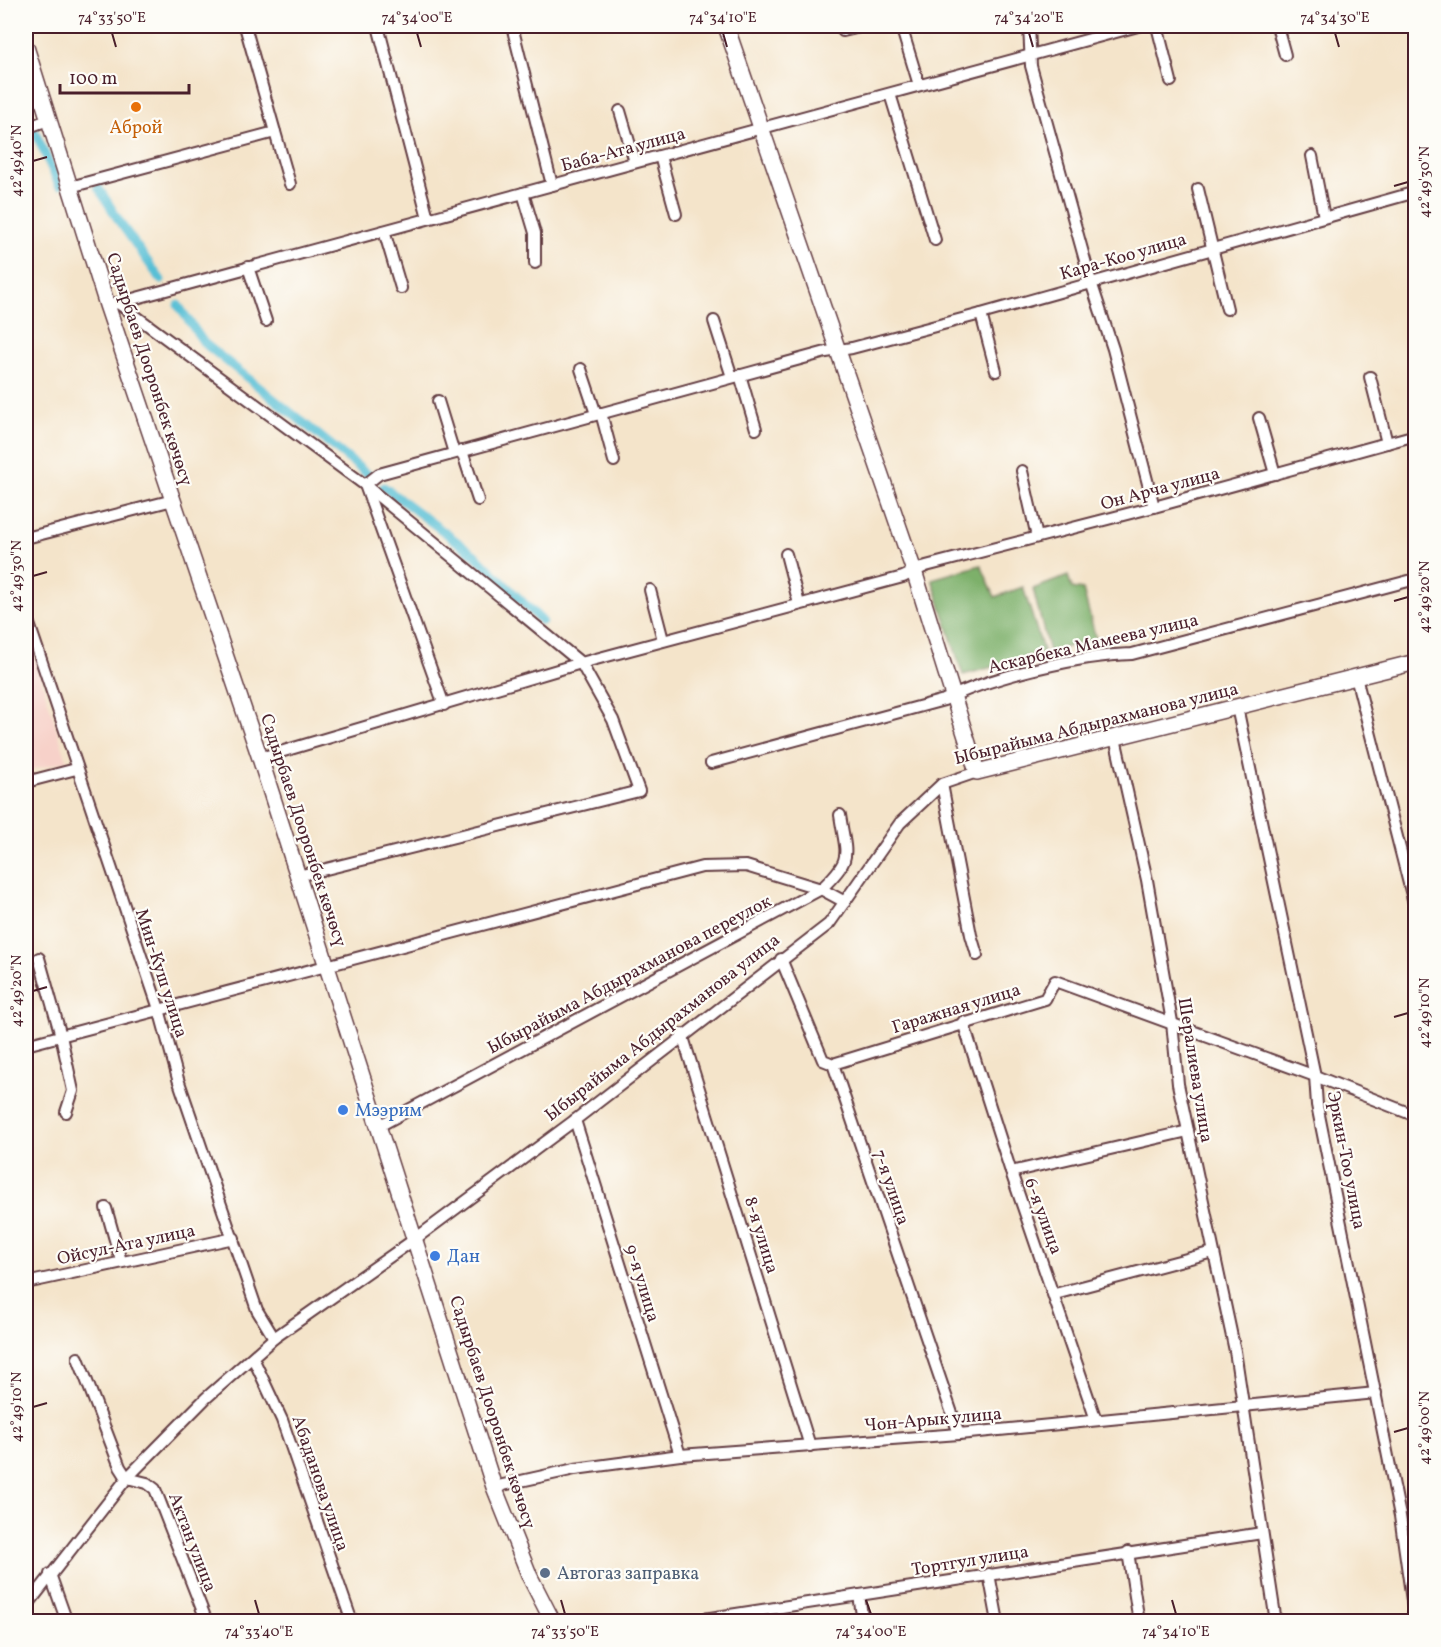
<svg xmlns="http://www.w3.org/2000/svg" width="1441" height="1647" font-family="Vollkorn,serif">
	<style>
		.built { fill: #f7d1c9 }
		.forest { fill: #7db06b; stroke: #64684b; stroke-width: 1.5 }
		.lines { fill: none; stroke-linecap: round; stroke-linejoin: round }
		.canal { stroke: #58bfd5; stroke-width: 9 }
		.street-casing { stroke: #643d43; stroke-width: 14 }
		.secondary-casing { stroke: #643d43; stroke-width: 18 }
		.street { stroke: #fff; stroke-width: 10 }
		.secondary { stroke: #fff; stroke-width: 15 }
		.ticks { fill: none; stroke: #4a1f2b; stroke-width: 2 }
		.food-dot { fill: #e8710a; stroke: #fdfcf7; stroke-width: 2 }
		.shop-dot { fill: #3f7fe0; stroke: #fdfcf7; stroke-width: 2 }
		.service-dot { fill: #5c6f8a; stroke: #fdfcf7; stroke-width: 2 }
		.labels { text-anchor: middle; stroke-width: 4.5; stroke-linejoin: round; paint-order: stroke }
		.food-label { font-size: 18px; fill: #c56008; stroke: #fdfcf7 }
		.street-label { font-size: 18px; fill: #4a1f2b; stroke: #fdfcf7 }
		.shop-label { font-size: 18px; fill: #366cbe; stroke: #fdfcf7; text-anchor: start }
		.service-label { font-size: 18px; fill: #4e5e75; stroke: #fdfcf7; text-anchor: start }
		.neatline { fill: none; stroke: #4a1f2b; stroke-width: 2 }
		.ticks-label { font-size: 15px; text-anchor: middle; fill: #4a1f2b }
	</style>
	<rect width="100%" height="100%" fill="#fdfcf7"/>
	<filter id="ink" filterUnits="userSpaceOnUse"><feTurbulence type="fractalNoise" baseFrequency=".0167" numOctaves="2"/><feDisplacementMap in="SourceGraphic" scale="12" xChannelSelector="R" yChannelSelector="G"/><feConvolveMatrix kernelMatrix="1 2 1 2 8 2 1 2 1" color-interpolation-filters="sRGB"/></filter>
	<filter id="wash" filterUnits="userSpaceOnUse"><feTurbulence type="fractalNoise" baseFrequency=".008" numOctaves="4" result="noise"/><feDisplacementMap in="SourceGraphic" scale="24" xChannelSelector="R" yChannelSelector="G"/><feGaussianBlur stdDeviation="1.35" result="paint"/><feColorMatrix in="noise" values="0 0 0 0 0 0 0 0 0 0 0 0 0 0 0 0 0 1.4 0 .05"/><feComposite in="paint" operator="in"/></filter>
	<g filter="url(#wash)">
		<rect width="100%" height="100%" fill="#f4e4ca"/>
		<polygon class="built" points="26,632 67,761 26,771"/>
		<g class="forest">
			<polygon points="981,565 995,597 1023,587 1044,653 963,675 932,579"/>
			<polygon points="1068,576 1072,588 1083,590 1096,639 1049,652 1033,589"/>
		</g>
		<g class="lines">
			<g class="canal">
				<polyline points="26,111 30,120"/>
				<polyline points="35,132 59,185"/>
				<polyline points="98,187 121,224 161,280"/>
				<polyline points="178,305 204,343 371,477"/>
				<polyline points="384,487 475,555 542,621"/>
			</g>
		</g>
	</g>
	<g filter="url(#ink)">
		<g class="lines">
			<defs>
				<g id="street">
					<polyline points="378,26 428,218"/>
					<polyline points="512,26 552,185"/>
					<polyline points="901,26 919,85"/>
					<polyline points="1029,26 1031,66 1091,282 1113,349 1154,507"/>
					<polyline points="1157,26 1171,81"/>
					<polyline points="1277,26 1285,55"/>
					<polyline points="843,31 864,26"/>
					<polyline points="890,94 935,240"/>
					<polyline points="620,111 635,162"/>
					<polyline points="26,128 48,120"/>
					<polyline points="275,132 290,184"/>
					<polyline points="660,156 676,214"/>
					<polyline points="1312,156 1324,217"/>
					<polyline points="70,187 275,132 245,26"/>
					<polyline points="1198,189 1227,309"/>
					<polyline points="523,193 535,233 535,263"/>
					<polyline points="384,231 401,288"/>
					<polyline points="248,267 266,321"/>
					<polyline points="118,303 1138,26"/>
					<polyline points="107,305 118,303 365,485 581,663 613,720 639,791 298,876"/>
					<polyline points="981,314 996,371"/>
					<polyline points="714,321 732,377"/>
					<polyline points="581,369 596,414"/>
					<polyline points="740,375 756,429"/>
					<polyline points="1370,377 1387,443"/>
					<polyline points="438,401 454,453"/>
					<polyline points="601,413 614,461"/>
					<polyline points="1259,418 1275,474"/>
					<polyline points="462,451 478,500"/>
					<polyline points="1022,471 1037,537"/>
					<polyline points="26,538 173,500"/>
					<polyline points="786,554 799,604"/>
					<polyline points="650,590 663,640"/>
					<polyline points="26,615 159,1009 178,1079 257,1310 274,1338"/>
					<polyline points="1356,677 1416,911"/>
					<polyline points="444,705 365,485 379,474 826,352 852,348 981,314 1416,192"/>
					<polyline points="1237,707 1315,1076 1317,1105 1400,1516 1415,1622"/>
					<polyline points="1115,738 1147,880 1172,1022 1178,1084 1235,1351 1276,1622"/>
					<polyline points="260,758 581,663 903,577 926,566 1154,507 1416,435"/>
					<path d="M711,763L944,700C990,677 1081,655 1132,654L1416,579"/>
					<polyline points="26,782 76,769"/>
					<polyline points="942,784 971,935 977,955"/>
					<polyline points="39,958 61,1036 73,1091 66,1112"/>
					<polyline points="781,959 823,1060 833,1064 959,1434"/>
					<polyline points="963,1022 1011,1172 1096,1420"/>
					<polyline points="682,1034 810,1446"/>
					<polyline points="26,1045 702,867 746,866 821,889 845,902"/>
					<polyline points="833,1064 1045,999 1055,981 1315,1076 1416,1116"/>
					<polyline points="575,1120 680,1455"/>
					<path d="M377,1127L821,889C854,858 846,856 840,815"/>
					<polyline points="1011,1172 1188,1131"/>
					<polyline points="106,1208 121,1261"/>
					<polyline points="26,1283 234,1238"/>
					<polyline points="1055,1294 1213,1252"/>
					<polyline points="78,1358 120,1467 127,1478 147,1483 155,1489 207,1622"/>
					<polyline points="253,1358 282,1420 352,1622"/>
					<polyline points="494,1487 575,1469 680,1455 959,1434 1376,1393"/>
					<polyline points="1128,1552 1139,1622"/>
					<polyline points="50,1574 67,1622"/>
					<polyline points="989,1574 998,1622"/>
					<polyline points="859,1595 863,1622"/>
					<polyline points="26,1607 127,1478 206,1398 274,1338 415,1239 575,1120 829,924 900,823 942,784 977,772"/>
					<polyline points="684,1622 1262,1533"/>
				</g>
				<g id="secondary">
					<polyline points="726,26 914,571 977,772 1416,662"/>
					<polyline points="26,47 107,305 260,758 494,1487 530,1577 553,1622"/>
				</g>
			</defs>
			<use href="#street" class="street-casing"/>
			<use href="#secondary" class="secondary-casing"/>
			<use href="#street" class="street"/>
			<use href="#secondary" class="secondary"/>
		</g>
	</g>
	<path class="ticks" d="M112,33L116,47M417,33L421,47M723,33L727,47M1029,33L1033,47M1335,33L1339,47M33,161L47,157M1394,186L1408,182M33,576L47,572M1394,601L1408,597M33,991L47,987M1394,1017L1408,1013M33,1407L47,1403M1394,1432L1408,1428M255,1600L259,1614M561,1600L565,1614M866,1600L871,1614M1172,1600L1176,1614"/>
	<circle class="food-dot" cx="136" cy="107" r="6"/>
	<g class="shop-dot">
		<circle cx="343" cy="1110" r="6"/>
		<circle cx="435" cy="1256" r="6"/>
	</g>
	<circle class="service-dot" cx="545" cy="1573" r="6"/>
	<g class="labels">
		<g class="food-label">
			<text x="136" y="133">Аброй</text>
		</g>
		<g class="street-label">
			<text transform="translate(623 149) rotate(-15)" y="6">Баба-Ата улица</text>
			<text transform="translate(1123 256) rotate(-16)" y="6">Кара-Коо улица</text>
			<text transform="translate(150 369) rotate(72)" y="6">Садырбаев Дооронбек көчөсү</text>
			<text transform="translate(1160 488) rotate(-15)" y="6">Он Арча улица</text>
			<text transform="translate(1093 643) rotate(-13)" y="6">Аскарбека Мамеева улица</text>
			<text transform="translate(1096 723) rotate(-14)" y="6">Ыбырайыма Абдырахманова улица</text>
			<text transform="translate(304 830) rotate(72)" y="6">Садырбаев Дооронбек көчөсү</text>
			<text transform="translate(162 973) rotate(72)" y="6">Мин-Куш улица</text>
			<text transform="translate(629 974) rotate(-28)" y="6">Ыбырайыма Абдырахманова переулок</text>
			<text transform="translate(956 1008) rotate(-17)" y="6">Гаражная улица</text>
			<text transform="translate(662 1027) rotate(-38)" y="6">Ыбырайыма Абдырахманова улица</text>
			<text transform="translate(1196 1070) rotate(81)" y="6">Шералиева улица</text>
			<text transform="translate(1347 1160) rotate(79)" y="6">Эркин-Тоо улица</text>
			<text transform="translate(892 1187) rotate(71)" y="6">7-я улица</text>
			<text transform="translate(1044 1216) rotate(70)" y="6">6-я улица</text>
			<text transform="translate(762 1235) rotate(73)" y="6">8-я улица</text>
			<text transform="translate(126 1244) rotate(-12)" y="6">Ойсул-Ата улица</text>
			<text transform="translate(643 1283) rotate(73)" y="6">9-я улица</text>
			<text transform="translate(493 1412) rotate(72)" y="6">Садырбаев Дооронбек көчөсү</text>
			<text transform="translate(933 1419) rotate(-5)" y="6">Чон-Арык улица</text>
			<text transform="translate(321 1483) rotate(71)" y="6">Абаданова улица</text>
			<text transform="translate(193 1542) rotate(69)" y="6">Актан улица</text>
			<text transform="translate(970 1560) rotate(-9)" y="6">Тортгул улица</text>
		</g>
		<g class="shop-label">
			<text x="355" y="1116">Мээрим</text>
			<text x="447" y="1262">Дан</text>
		</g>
		<g class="service-label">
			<text x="557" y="1579">Автогаз заправка</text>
		</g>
	</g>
	<rect width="1441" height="1647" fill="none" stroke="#fdfcf7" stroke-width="66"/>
	<path d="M60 84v9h129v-9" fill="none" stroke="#4a1f2b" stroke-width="3"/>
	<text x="69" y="84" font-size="18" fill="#4a1f2b" stroke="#fdfcf7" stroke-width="4.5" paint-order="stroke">100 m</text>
	<rect x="33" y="33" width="1375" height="1581" class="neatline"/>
	<g class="ticks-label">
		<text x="112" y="22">74°33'50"E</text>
		<text x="417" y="22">74°34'00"E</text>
		<text x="723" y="22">74°34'10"E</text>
		<text x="1029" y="22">74°34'20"E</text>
		<text x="1335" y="22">74°34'30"E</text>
		<text transform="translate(16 161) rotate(-90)" y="5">42°49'40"N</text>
		<text transform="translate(1424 182) rotate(-90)" y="5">42°49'30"N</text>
		<text transform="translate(16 576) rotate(-90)" y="5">42°49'30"N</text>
		<text transform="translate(1424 597) rotate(-90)" y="5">42°49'20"N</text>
		<text transform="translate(16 991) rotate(-90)" y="5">42°49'20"N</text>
		<text transform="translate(1424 1013) rotate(-90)" y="5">42°49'10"N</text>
		<text transform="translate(16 1407) rotate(-90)" y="5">42°49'10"N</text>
		<text transform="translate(1424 1428) rotate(-90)" y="5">42°49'00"N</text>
		<text x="259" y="1636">74°33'40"E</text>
		<text x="565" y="1636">74°33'50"E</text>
		<text x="871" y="1636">74°34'00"E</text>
		<text x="1176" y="1636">74°34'10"E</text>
	</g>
</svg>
